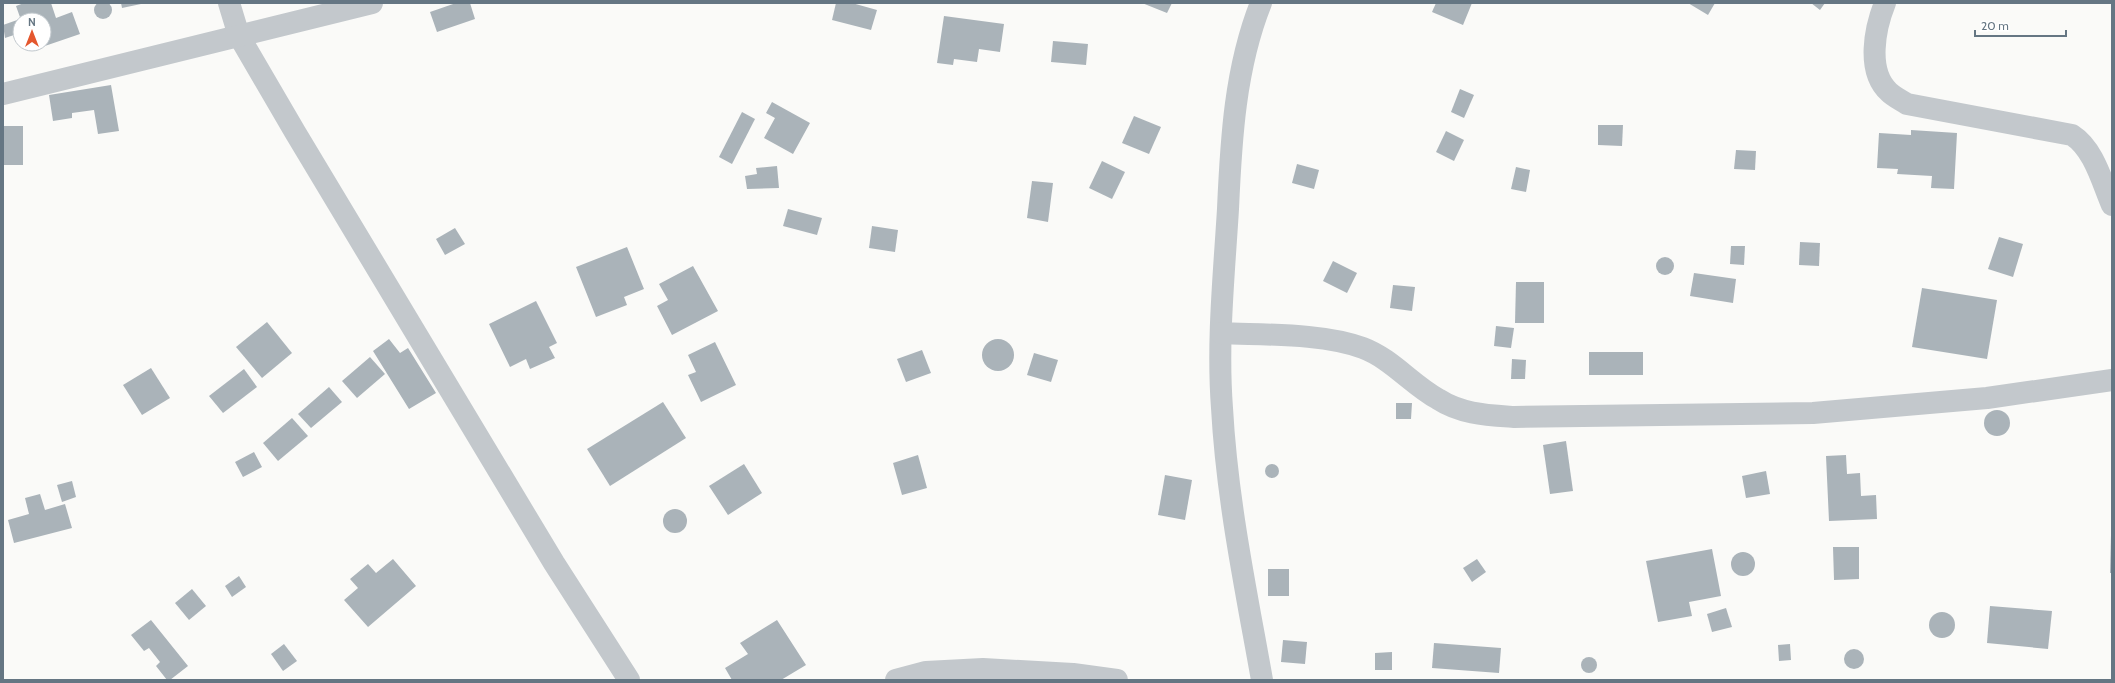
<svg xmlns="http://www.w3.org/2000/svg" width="2115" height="683" font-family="Cabin,sans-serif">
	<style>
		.building { fill: #aab3b9 }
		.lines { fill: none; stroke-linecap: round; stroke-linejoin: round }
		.minor { stroke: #c3c8cc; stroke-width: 22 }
	</style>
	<rect width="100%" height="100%" fill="#fafaf8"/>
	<g class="building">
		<circle cx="103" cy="10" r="9"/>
		<polygon points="24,3 51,3 56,18 72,12 80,34 39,48 38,44 44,44 44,20 21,20 16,6"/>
		<polygon points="121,3 141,3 141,4 122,8"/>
		<polygon points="456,3 470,3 475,19 437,32 430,12"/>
		<polygon points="836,3 852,3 877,10 871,30 832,20"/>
		<polygon points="1142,3 1172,3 1167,13"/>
		<polygon points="1436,3 1472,3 1463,25 1432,12"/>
		<polygon points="1688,3 1715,3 1708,15"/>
		<polygon points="1811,3 1825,3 1820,10"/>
		<polygon points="944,16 1004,24 1000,52 979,49 977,62 954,59 953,65 937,63"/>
		<polygon points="20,19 20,33 5,38 3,25"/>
		<polygon points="1053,41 1088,44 1086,65 1051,62"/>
		<polygon points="111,85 119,131 98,134 94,110 72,113 72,118 53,121 49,95"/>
		<polygon points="1460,89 1474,95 1464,118 1451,112"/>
		<polygon points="772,102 810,123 793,154 764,138 775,118 766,113"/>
		<polygon points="742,112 755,119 732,164 719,157"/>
		<polygon points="1134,116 1161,127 1149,154 1122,143"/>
		<polygon points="1598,125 1623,125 1622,146 1598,145"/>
		<rect x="3" y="126" width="20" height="39"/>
		<polygon points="1911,130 1957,133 1954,189 1931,188 1932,176 1897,174 1898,169 1877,168 1879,133 1911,135"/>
		<polygon points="1446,131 1464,140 1454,161 1436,152"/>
		<polygon points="1736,150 1756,151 1755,170 1734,169"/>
		<polygon points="1102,161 1125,172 1112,199 1089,188"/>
		<polygon points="1297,164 1319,170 1314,189 1292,183"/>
		<polygon points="777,166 779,188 747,189 745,176 757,174 756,168"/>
		<polygon points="1516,167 1530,170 1526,192 1511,189"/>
		<polygon points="1032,181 1053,183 1048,222 1027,218"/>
		<polygon points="788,209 822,218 817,235 783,226"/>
		<polygon points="872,226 898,230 895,252 869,248"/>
		<polygon points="455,228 465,244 445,255 436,239"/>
		<polygon points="1999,237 2023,244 2013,277 1988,269"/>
		<polygon points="1800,242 1820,243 1819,266 1799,265"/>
		<polygon points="1731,246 1745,246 1744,265 1730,264"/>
		<polygon points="627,247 644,289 624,297 627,305 596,317 576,267"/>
		<circle cx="1665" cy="266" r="9"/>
		<polygon points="1333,261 1357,273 1347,293 1323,281"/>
		<polygon points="693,266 718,311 672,335 657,306 668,300 659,284"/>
		<polygon points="1694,273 1736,279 1733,303 1690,296"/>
		<polygon points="1516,282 1544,282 1544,323 1515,323"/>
		<polygon points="1393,285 1415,287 1412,311 1390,308"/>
		<polygon points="1922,288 1997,300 1987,359 1912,347"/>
		<polygon points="536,301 557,343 549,347 555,358 530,369 526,359 510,367 489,324"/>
		<polygon points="267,322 292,353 262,378 236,347"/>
		<polygon points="1496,326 1514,328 1511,348 1494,346"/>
		<polygon points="389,339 400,353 408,348 436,393 409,409 373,351"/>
		<circle cx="998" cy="355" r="16"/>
		<polygon points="715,342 736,385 701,402 688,375 696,372 688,355"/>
		<polygon points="922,350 931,373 906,382 897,359"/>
		<rect x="1589" y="352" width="54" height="23"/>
		<polygon points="1034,353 1058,360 1051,382 1027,375"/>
		<polygon points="370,357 385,374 357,398 342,381"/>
		<polygon points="1512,359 1526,360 1525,379 1511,379"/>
		<polygon points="151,368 170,398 142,415 123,385"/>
		<polygon points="244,369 257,387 223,413 209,396"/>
		<polygon points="329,387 342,402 311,428 298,414"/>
		<polygon points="663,402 686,438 610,486 587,449"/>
		<polygon points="1396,403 1412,403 1411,419 1396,419"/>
		<circle cx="1997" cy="423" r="13"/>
		<polygon points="292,418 308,436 278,461 263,443"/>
		<polygon points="1566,441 1573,491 1550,494 1543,445"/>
		<polygon points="254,452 262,467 243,477 235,462"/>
		<polygon points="918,455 927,488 902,495 893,463"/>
		<polygon points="1846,455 1847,474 1860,473 1861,496 1876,495 1877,519 1829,521 1826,456"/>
		<circle cx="1272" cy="471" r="7"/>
		<polygon points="744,464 762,493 728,515 709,486"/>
		<polygon points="1766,471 1770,494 1746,498 1742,476"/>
		<polygon points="1165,475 1192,480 1185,520 1158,515"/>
		<polygon points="72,481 76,497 62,502 57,485"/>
		<polygon points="40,494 45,510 65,504 72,528 14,543 8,520 29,514 25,498"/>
		<circle cx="675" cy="521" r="12"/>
		<polygon points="2111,535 2112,535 2112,573 2110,573"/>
		<polygon points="1833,547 1859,547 1859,579 1834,580"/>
		<polygon points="1712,549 1721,596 1689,602 1692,616 1658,622 1646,561"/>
		<circle cx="1743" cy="564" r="12"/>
		<polygon points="393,559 416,586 368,627 344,600 358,588 350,579 368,564 376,573"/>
		<polygon points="1477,559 1486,572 1472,582 1463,568"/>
		<rect x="1268" y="569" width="21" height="27"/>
		<polygon points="239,576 246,587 232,597 225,586"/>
		<polygon points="192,589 206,606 189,620 175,603"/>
		<polygon points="1990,606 2052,611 2048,649 1987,643"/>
		<polygon points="1726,608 1732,627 1712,632 1707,614"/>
		<circle cx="1942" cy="625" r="13"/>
		<polygon points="151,620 188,666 170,680 167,680 156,666 160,662 149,648 144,651 131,635"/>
		<polygon points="777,620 806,665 781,680 732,680 725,668 748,654 740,643"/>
		<polygon points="1283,640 1307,642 1305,664 1281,662"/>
		<polygon points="1434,643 1501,648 1499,673 1432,668"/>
		<polygon points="284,644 297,661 283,671 271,654"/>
		<polygon points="1790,644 1791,660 1779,661 1778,645"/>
		<circle cx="1854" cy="659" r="10"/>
		<polygon points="1392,652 1392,670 1375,670 1375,653"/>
		<circle cx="1589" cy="665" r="8"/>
	</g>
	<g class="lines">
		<g class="minor">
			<polyline points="229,3 239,36 295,132 554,563 629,680"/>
			<path d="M1261,3C1235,68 1231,140 1228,209C1224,275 1217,342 1222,408C1227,500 1246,590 1262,680"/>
			<path d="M1885,3C1875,28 1866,71 1889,92C1894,97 1901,100 1907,104L2072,135C2094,149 2102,182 2112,205"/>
			<polyline points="3,94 372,3"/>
			<path d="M1221,333C1264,335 1323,333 1363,348C1392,359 1411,384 1438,399C1461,414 1487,415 1514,417L1813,413L1987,398L2112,380"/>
			<polyline points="896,680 926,672 983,669 1073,674 1117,680"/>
		</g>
	</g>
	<rect width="2115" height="683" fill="none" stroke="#657683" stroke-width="8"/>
	<g transform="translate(32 32)"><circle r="19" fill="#ffffff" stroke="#c1c8cd"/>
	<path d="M0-3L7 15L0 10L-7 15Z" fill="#e4572e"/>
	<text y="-6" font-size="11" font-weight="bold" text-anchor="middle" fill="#657683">N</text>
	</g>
	<path d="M1975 30v6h91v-6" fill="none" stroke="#657683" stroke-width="2"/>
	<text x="1981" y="30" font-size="12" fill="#657683" stroke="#ffffff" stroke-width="3" paint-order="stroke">20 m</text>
</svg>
